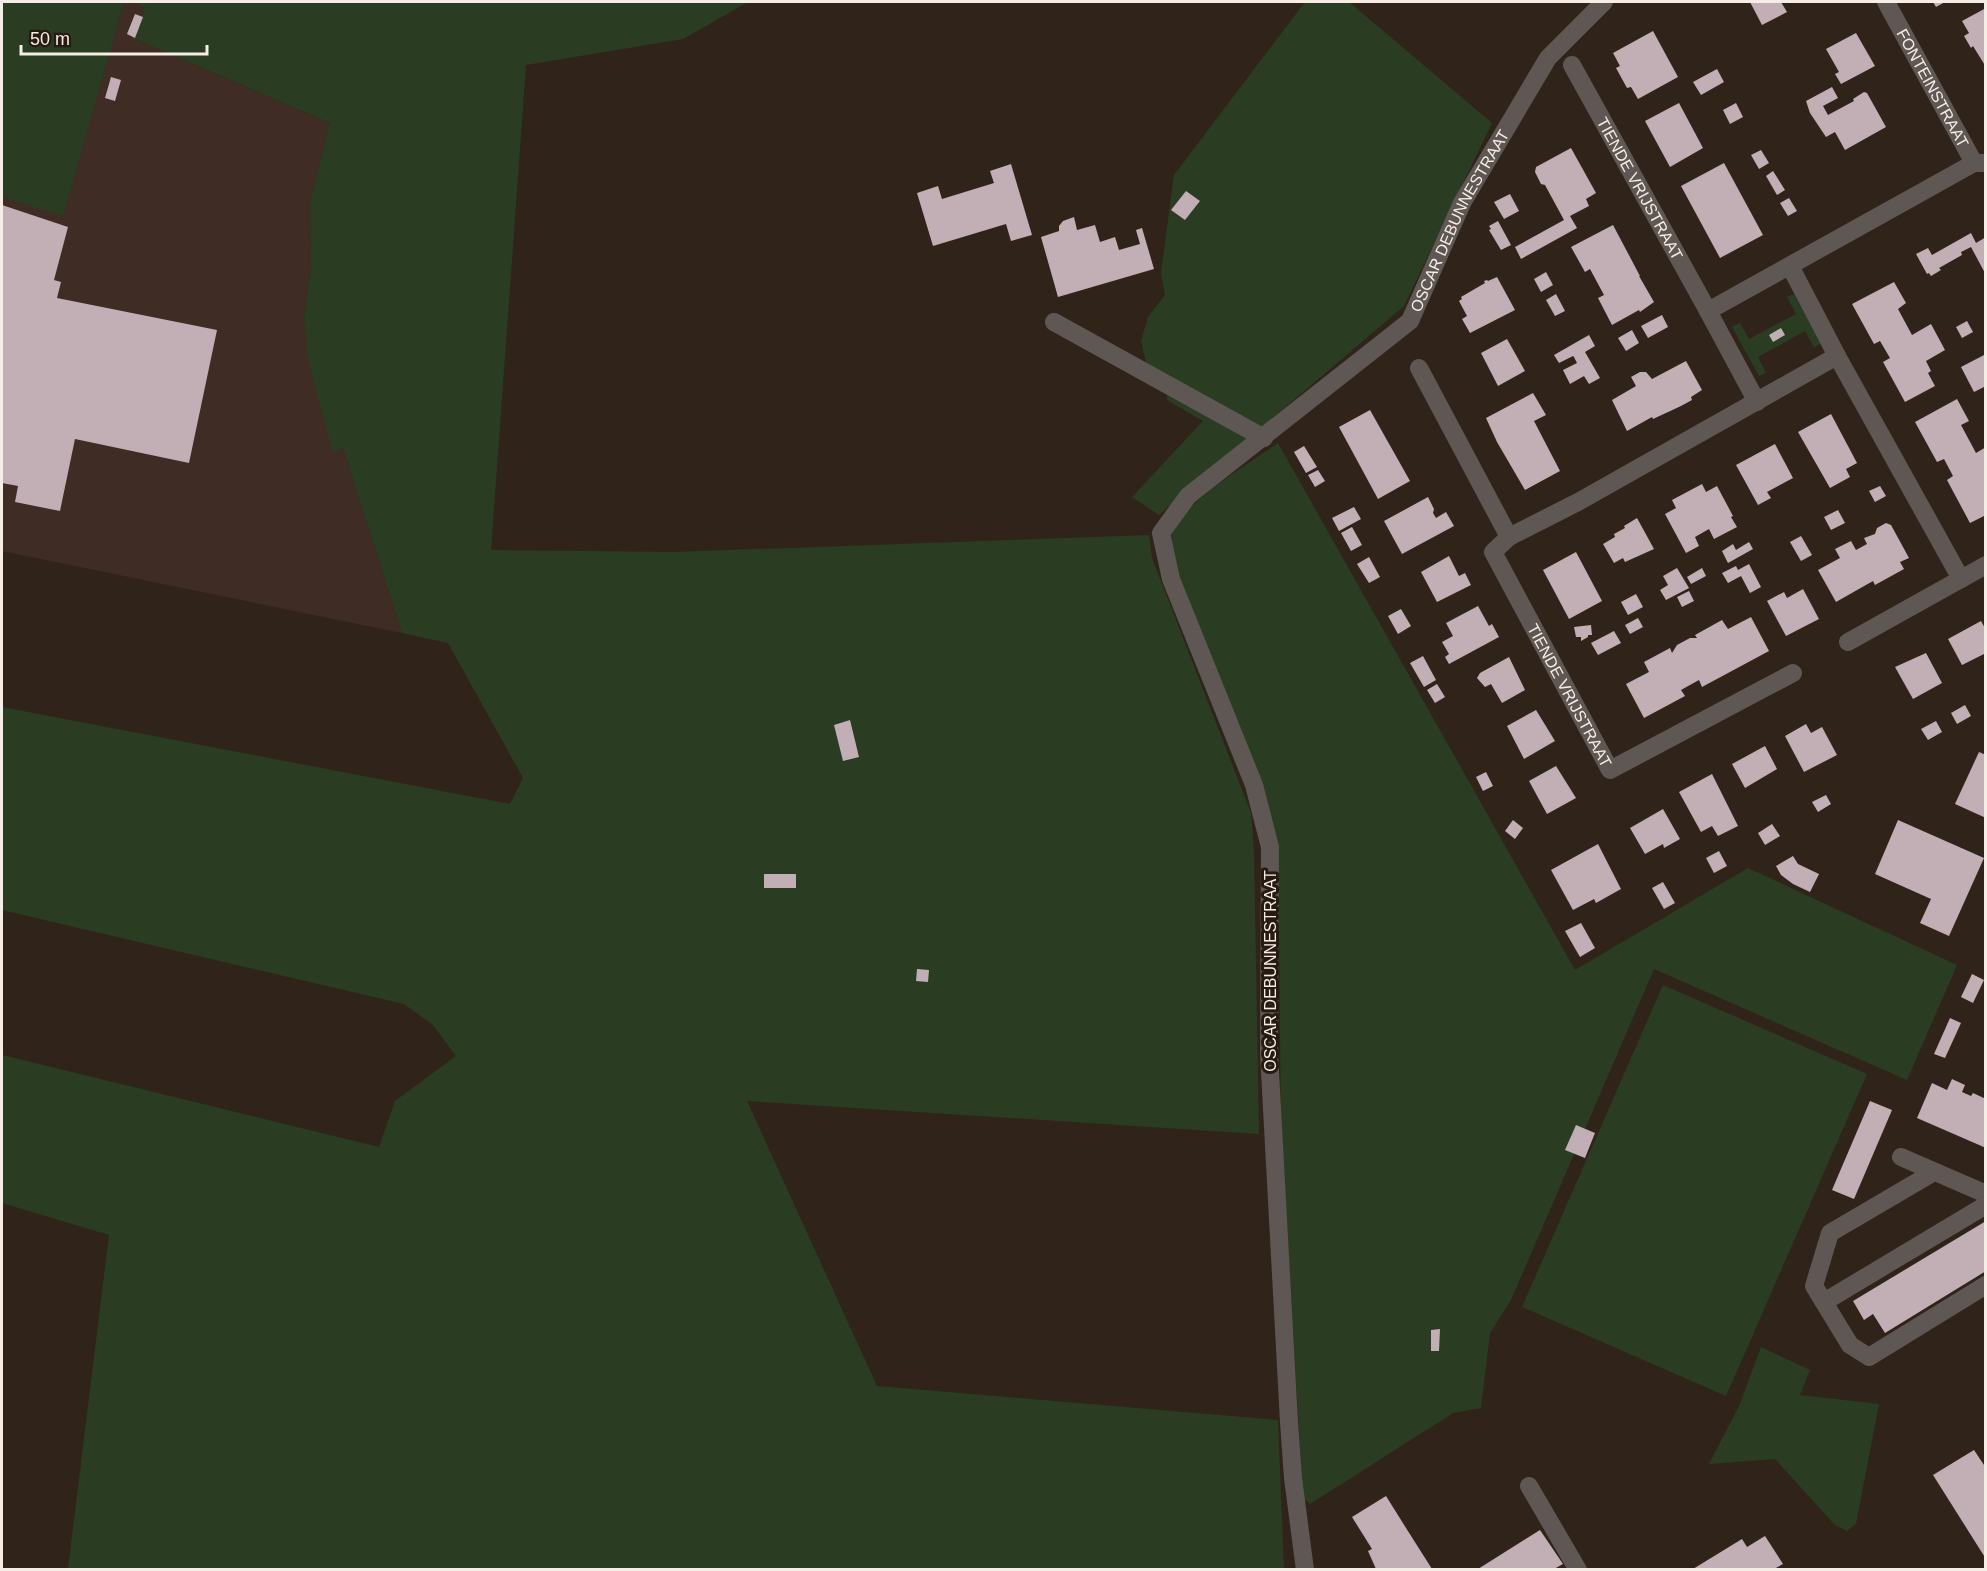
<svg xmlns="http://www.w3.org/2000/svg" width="1987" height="1571" font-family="Arial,sans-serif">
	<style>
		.industrial { fill: #3f2d25 }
		.green { fill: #2a3d23 }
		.building { fill: #c2aeb5 }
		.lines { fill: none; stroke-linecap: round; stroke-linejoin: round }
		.street { stroke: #5e5753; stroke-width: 18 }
		.labels { text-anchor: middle; stroke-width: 6; stroke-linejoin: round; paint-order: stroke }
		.street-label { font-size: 16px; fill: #f5ede6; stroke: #261a11 }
	</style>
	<rect width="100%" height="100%" fill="#30241a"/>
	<polygon class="industrial" points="124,2 131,2 145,8 133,38 330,123 310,203 311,267 304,318 333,452 343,448 402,633 2,551 2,197 63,215"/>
	<g class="green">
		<polygon points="2,2 124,2 63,216 2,197"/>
		<polygon points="131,2 748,2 683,39 526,65 491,550 675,552 1149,535 1152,558 1251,813 1254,851 1259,1134 747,1101 877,1386 1278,1420 1284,1569 68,1569 109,1235 2,1203 2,1055 379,1147 395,1101 456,1056 433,1025 404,1004 2,910 2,707 510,804 523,778 448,643 402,633 343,448 333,453 308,360 304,318 311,267 310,203 330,123 133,38 145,8"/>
		<polygon points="1305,2 1349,2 1492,123 1404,306 1159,515 1132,497 1203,421 1167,400 1167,390 1147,367 1141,341 1148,317 1165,295 1161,273 1174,175"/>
		<polygon points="1794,294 1821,344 1814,347 1805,331 1758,357 1766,373 1759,376 1732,327 1740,323 1749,339 1796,314 1787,297"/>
		<path d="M1278,443L1575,970L1748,868L1957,965L1907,1080L1654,969L1511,1300L1490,1333L1481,1408L1453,1413L1310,1504L1303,1498L1281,1125L1278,841L1170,552C1171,547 1170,539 1172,534C1182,502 1250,463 1278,443Z"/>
		<polygon points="1663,985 1867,1074 1726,1396 1522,1307"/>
		<polygon points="1761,1347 1810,1370 1800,1395 1879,1404 1856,1524 1847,1531 1835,1525 1775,1459 1709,1464 1739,1406"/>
	</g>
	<g class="building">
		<polygon points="1750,2 1781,2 1787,12 1762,25"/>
		<polygon points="1933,2 1945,2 1936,7"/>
		<polygon points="1986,8 1986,67 1973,46 1971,48 1964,36 1969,33 1962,21"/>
		<polygon points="135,14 143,17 135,38 127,34"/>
		<polygon points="1653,31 1678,77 1638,99 1631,87 1627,88 1616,68 1620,66 1613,53"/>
		<polygon points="1856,33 1875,66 1841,84 1835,74 1839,72 1826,49"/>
		<polygon points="1717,69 1724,82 1701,95 1693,82"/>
		<polygon points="111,77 121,80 115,101 105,98"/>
		<polygon points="1832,87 1838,98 1823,106 1828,115 1854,101 1853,99 1864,92 1867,93 1886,127 1845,150 1835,132 1826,137 1810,113 1806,101"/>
		<polygon points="1679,103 1703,148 1670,167 1645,121"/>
		<polygon points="1736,103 1743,117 1730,124 1723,110"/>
		<polygon points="1571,148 1596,193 1586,199 1589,206 1570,216 1577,228 1521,259 1515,247 1564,220 1545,185 1541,184 1535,172 1536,167"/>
		<polygon points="1761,150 1769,163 1759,169 1751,155"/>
		<polygon points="1724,163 1763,235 1720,258 1681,186"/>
		<polygon points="1011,164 1032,235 1011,241 1006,224 933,246 917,193 938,186 942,199 994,183 990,171"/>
		<polygon points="1773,171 1785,190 1777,195 1766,176"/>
		<polygon points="1186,191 1200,201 1185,220 1171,210"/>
		<polygon points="1510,194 1519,211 1504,219 1494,202"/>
		<polygon points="1789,198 1797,211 1788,216 1780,203"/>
		<polygon points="2,205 68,227 54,280 61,282 57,298 217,330 189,463 75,439 60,511 15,502 18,486 2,483"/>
		<polygon points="1074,217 1077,230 1095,225 1100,242 1115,237 1119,250 1140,244 1136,230 1142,228 1154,269 1058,297 1041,237 1059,231 1059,226 1063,221"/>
		<polygon points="1498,221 1511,245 1501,250 1489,230 1491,229 1489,226"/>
		<polygon points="1613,225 1640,276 1639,276 1654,302 1640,312 1639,310 1612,325 1598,298 1604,295 1590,269 1585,272 1571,247"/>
		<polygon points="1971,233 1976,243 1986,237 1986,275 1971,247 1961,252 1962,255 1939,268 1941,270 1931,276 1929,273 1927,274 1916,254 1928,248 1932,255"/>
		<polygon points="1546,272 1553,285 1541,292 1534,279"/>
		<polygon points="1497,277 1515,310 1470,333 1462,319 1467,316 1459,301 1462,299 1461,297 1485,283 1484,281 1487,280 1488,281"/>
		<polygon points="1894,282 1906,303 1898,309 1912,335 1931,324 1945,350 1926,361 1931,371 1928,373 1935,386 1905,402 1883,362 1890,358 1880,341 1874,344 1852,304"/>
		<polygon points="1556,294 1565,311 1555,316 1546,300"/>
		<polygon points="1662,315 1668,327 1648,338 1641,326"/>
		<polygon points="1967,321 1973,332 1962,338 1956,327"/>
		<polygon points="1781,328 1785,335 1773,342 1769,335"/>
		<polygon points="1632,330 1639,343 1626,351 1618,338"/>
		<polygon points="1589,335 1595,346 1585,352 1600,378 1589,384 1584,376 1570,384 1563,370 1577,363 1574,357 1573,356 1559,363 1554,355"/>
		<polygon points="1507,339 1525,371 1498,386 1481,353"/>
		<polygon points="1986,354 1986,386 1974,392 1961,367"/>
		<polygon points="1686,361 1702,390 1691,397 1692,400 1681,406 1653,419 1652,417 1627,431 1612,400 1636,386 1631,377 1640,372 1646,372 1652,379"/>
		<polygon points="1533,393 1546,415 1534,421 1560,471 1525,490 1497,442 1486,418"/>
		<polygon points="1957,399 1969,421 1961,425 1976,453 1986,447 1986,515 1970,523 1947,480 1953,476 1944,459 1937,462 1915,422"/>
		<polygon points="1370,410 1410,481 1378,499 1339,427"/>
		<polygon points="1831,414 1857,463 1846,469 1850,477 1830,488 1798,432"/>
		<polygon points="1775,444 1793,478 1767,492 1771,498 1758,505 1736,465"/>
		<polygon points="1304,446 1317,467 1306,473 1294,452"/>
		<polygon points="1318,470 1325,481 1315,487 1308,475"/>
		<polygon points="1702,484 1706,492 1717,486 1733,516 1731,517 1737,527 1714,539 1709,529 1695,537 1699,546 1686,553 1665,514 1676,508 1672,500"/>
		<polygon points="1880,486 1886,496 1875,502 1869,491"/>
		<polygon points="1428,497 1434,509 1433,513 1436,518 1446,512 1454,526 1402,554 1384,521"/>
		<polygon points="1354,507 1361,519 1339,531 1332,518"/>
		<polygon points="1838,510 1845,523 1831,530 1824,517"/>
		<polygon points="1637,518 1654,549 1625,562 1623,558 1614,563 1603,544 1615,537 1614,534 1625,528 1624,526"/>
		<polygon points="1886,523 1891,525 1909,558 1900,562 1904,569 1875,585 1873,581 1836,602 1818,570 1840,558 1835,549 1851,541 1856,550 1867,544 1864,538 1875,534 1877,528"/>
		<polygon points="1352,527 1362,545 1351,551 1341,533"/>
		<polygon points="1801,536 1812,555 1801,561 1790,542"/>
		<polygon points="1749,542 1753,549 1728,563 1722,551 1733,544 1736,550"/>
		<polygon points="1576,552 1602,601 1569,619 1543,570"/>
		<polygon points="1449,556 1459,576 1465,573 1471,585 1437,602 1421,572"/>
		<polygon points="1369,557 1380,577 1369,583 1357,564"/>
		<polygon points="1749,564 1761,587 1750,593 1741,576 1728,583 1722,573 1736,566 1738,570"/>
		<polygon points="1677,568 1689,588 1666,600 1660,590 1668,585 1663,576"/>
		<polygon points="1702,568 1706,576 1691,584 1687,577"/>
		<polygon points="1803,589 1819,619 1786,636 1767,601 1784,592 1787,598"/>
		<polygon points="1689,591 1694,601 1682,607 1677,597"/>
		<polygon points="1636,594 1643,607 1628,615 1621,602"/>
		<polygon points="1478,606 1489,626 1492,624 1499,637 1449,664 1445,657 1449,654 1442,642 1453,636 1446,623"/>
		<polygon points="1401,609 1411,626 1398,634 1388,616"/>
		<polygon points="1751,617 1769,651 1702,687 1699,680 1681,690 1685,696 1644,718 1626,684 1649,672 1644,662 1670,648 1672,653 1677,645 1690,638 1697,638 1695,635 1722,620 1728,629"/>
		<polygon points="1638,618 1643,627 1630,634 1625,625"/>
		<polygon points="1981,621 1986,630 1986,653 1962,665 1948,639"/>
		<polygon points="1591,625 1592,635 1588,635 1588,637 1581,641 1581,637 1576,637 1574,627"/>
		<polygon points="1614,631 1621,643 1598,655 1591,643"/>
		<polygon points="1926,653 1942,683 1913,699 1895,667"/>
		<polygon points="1423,656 1436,680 1424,687 1410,663"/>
		<polygon points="1509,657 1525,690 1502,703 1491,684 1485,687 1477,678 1480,673"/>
		<polygon points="1437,684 1445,697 1435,703 1427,690"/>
		<polygon points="1965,705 1971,716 1957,724 1951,713"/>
		<polygon points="1536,710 1555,741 1524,759 1507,726"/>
		<polygon points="850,720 859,757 843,761 834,725"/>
		<polygon points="1936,721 1942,732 1928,740 1921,729"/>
		<polygon points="1806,724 1811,733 1822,727 1837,755 1804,772 1785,736"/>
		<polygon points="1765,746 1777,769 1745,788 1732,764"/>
		<polygon points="1979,752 1986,755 1986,818 1955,804"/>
		<polygon points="1556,766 1576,798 1547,814 1529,781"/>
		<polygon points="1486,772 1493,786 1483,791 1476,777"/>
		<polygon points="1712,774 1738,826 1718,836 1712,826 1701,832 1679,792"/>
		<polygon points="1826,795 1831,804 1818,812 1812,802"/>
		<polygon points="1663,809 1680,839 1664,848 1663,844 1645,854 1630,828"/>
		<polygon points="1513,820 1523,828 1515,839 1505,831"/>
		<polygon points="1898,820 1984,858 1949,936 1920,923 1931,899 1875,874"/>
		<polygon points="1772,824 1780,836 1765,845 1758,833"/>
		<polygon points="1598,844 1621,889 1596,903 1594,899 1573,910 1551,870"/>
		<polygon points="1719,851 1727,866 1714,873 1706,858"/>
		<polygon points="1793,856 1798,864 1819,874 1810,892 1793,884 1781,875 1776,866"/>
		<rect x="764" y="874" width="32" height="14"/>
		<polygon points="1663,882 1675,903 1664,909 1652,888"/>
		<polygon points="1581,923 1595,948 1580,957 1565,931"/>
		<polygon points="917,969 929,970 928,982 916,981"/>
		<polygon points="1972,974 1984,980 1973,1003 1961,997"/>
		<polygon points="1950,1018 1961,1023 1945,1058 1934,1054"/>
		<polygon points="1952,1079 1965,1085 1962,1092 1971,1096 1973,1093 1986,1099 1986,1148 1917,1118 1932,1083 1947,1090"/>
		<polygon points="1870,1101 1892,1110 1854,1199 1832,1190"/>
		<polygon points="1576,1125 1595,1133 1585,1158 1565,1150"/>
		<polygon points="1986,1221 1986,1271 1885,1333 1873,1314 1864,1320 1853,1301"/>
		<polygon points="1440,1329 1439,1351 1431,1351 1431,1330"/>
		<polygon points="1974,1450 1986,1468 1986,1559 1933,1475"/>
		<polygon points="1386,1496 1406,1528 1432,1569 1376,1569 1368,1551 1372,1549 1352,1517"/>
		<polygon points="1540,1530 1563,1564 1554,1569 1478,1569"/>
		<polygon points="1765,1536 1783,1564 1774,1569 1693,1569 1742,1539 1747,1547"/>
	</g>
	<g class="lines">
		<g class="street">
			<path id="s1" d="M1886,2L1974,163H1986"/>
			<path id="s2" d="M1572,65L1708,311L1974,163"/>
			<polyline points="1790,266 1837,356 1961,579"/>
			<polyline points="1708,311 1757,402"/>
			<polyline points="1054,322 1264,438"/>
			<path id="s3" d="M1419,368L1509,537L1493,552L1610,770L1793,673"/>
			<polyline points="1509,537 1578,502 1837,356"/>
			<polyline points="1848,642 1986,565"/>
			<polyline points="1901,1157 1986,1194"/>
			<polyline points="1934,1172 1830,1233 1814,1286 1850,1345 1869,1357 1986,1285"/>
			<polyline points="1824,1302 1986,1205"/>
			<polyline points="1529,1486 1578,1570"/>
			<path id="s4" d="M1305,1570L1293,1478L1289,1422L1269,1053L1270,847L1254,785L1171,579L1161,533L1188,496L1410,321L1462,203L1548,58L1604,2"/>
		</g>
	</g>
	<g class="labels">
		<g class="street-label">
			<text dy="6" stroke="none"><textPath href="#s1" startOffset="98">FONTEINSTRAAT</textPath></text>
			<text dy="6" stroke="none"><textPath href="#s2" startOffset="141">TIENDE VRIJSTRAAT</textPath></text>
			<text dy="6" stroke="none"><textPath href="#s4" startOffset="1498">OSCAR DEBUNNESTRAAT</textPath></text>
			<text dy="6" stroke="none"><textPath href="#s3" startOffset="376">TIENDE VRIJSTRAAT</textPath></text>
			<text transform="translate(1270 971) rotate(-90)" y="6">OSCAR DEBUNNESTRAAT</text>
		</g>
	</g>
	<rect width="1987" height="1571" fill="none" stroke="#f5ede6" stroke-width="6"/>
	<path d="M21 45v9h186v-9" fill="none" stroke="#f5ede6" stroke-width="3"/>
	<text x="30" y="45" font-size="18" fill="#f5ede6" stroke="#261a11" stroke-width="4.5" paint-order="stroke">50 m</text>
</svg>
